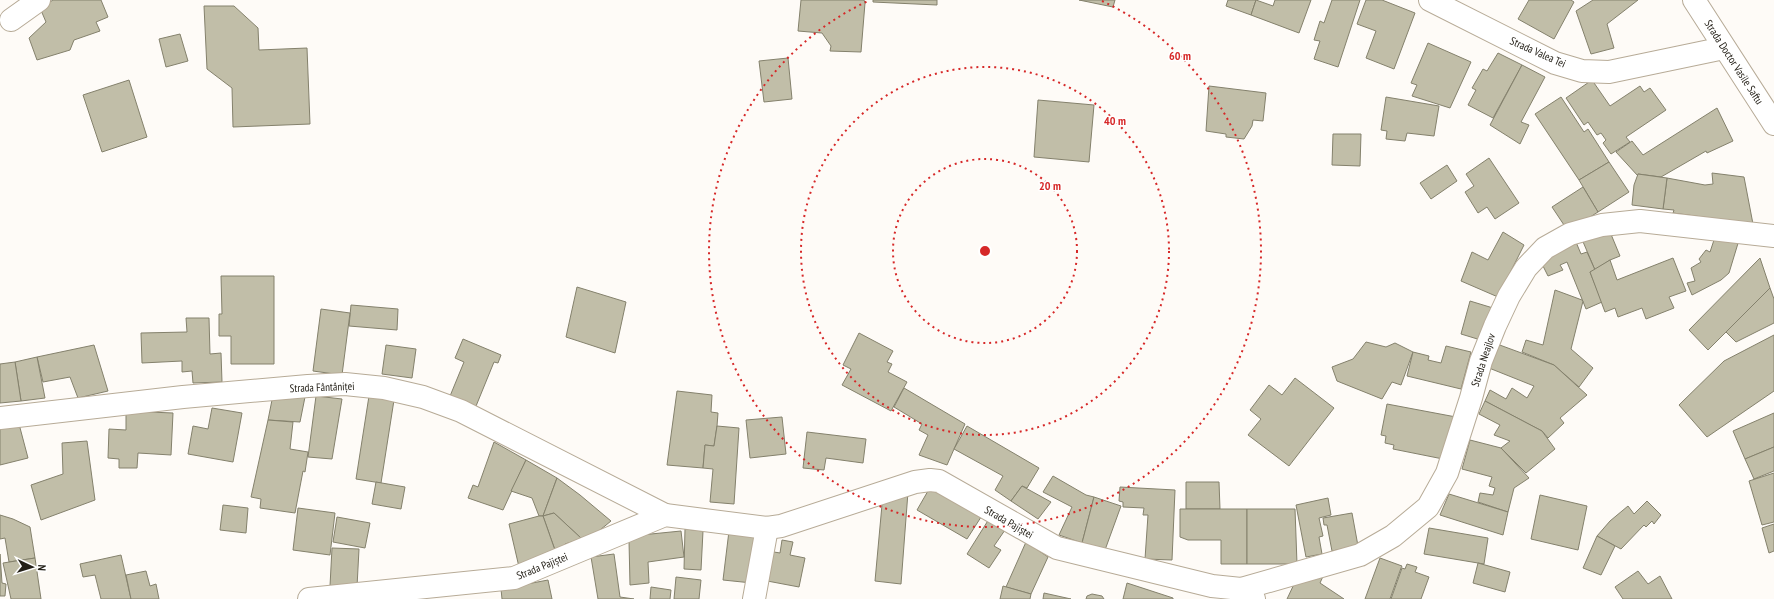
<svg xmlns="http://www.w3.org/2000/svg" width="1774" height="599" font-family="'PT Sans Narrow',sans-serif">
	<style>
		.building { fill: #c1bea8; stroke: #84816c }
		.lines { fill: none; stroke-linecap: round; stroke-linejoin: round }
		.street-casing { stroke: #b7ab97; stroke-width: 24 }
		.street { stroke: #fff; stroke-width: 22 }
		.ring { fill: none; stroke: #d62828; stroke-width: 2; stroke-dasharray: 2 4 }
		.labels { text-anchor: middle; stroke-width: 3; stroke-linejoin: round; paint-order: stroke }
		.street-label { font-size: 11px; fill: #242018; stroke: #fff }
		.centre { fill: #d62828; stroke: #fff; stroke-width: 2 }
		.ring-label { font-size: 12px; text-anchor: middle; font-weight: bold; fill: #d62828; stroke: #fff; stroke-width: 3; stroke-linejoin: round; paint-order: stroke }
	</style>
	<rect width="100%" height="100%" fill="#fefbf7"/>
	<g class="building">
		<polygon points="53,0 101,0 108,17 96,22 100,31 74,40 70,50 37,60 29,38 46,22 40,8"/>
		<polygon points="801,0 864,0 865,3 861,52 830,51 831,46 822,33 798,31"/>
		<polygon points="873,0 937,0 937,5 873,2"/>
		<polygon points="1079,0 1115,0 1113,7"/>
		<polygon points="1228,0 1256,0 1251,15 1226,6"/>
		<polygon points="1256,0 1273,6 1275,0 1311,0 1299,33 1251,15"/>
		<polygon points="1332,0 1360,0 1338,67 1314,59 1320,41 1314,40 1320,21 1324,23"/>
		<polygon points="1366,0 1382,0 1415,13 1394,69 1366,58 1376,31 1357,24"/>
		<polygon points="1529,0 1571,0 1574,2 1554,39 1518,19"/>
		<polygon points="1593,0 1638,0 1607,24 1614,48 1591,54 1576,11"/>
		<polygon points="204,6 234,6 258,28 259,50 307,48 310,124 233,127 232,88 207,69"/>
		<polygon points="180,34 188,61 166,67 159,39"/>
		<polygon points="1428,43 1471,62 1450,108 1412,96 1417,85 1411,83"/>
		<polygon points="1498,53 1522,65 1493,118 1468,105 1476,90 1472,88 1483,69 1487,71"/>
		<polygon points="788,58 792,99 764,102 759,61"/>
		<polygon points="1522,65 1545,77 1521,122 1529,125 1520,144 1490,125"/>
		<polygon points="129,80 147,137 102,152 83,95"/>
		<polygon points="1592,80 1610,106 1640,86 1644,92 1650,88 1666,110 1626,137 1630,142 1611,154 1603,143 1606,140 1601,133 1597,135 1588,122 1584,125 1566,98"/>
		<polygon points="1209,86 1266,93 1263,121 1253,120 1252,126 1244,139 1226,137 1226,134 1206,131"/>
		<polygon points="1386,97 1439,106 1434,136 1407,133 1405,141 1386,139 1387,131 1381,130"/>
		<polygon points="1561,97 1584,132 1588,129 1609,162 1579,180 1535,114"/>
		<polygon points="1038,100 1094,105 1089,162 1034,157"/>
		<polygon points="1717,108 1733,141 1707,153 1706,151 1661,177 1638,174 1638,176 1616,152 1632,141 1643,155"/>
		<polygon points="1333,134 1361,134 1360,166 1332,165"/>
		<polygon points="1489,158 1519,203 1495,219 1487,207 1478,213 1465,192 1474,186 1466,174"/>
		<polygon points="1609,162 1629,192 1598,212 1579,180"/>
		<polygon points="1447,165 1457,181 1431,199 1420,183"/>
		<polygon points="1712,173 1744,177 1753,224 1673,213 1674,210 1663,209 1667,178 1705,185 1713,184"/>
		<polygon points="1638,174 1667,178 1663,209 1632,205 1634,185"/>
		<polygon points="1583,187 1598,212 1568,231 1552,207"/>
		<polygon points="1608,227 1620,256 1610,260 1595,270 1581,237"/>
		<polygon points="1503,232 1524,245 1498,297 1461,281 1472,252 1488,260"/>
		<polygon points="1716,234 1739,240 1729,273 1721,280 1692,295 1687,283 1695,281 1691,268 1701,262 1699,259 1706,250 1710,252"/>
		<polygon points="1573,235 1581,254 1587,252 1595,270 1590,272 1602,302 1586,309 1567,262 1560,265 1563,270 1548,276 1539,258"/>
		<polygon points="1673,258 1686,291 1669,297 1674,308 1646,319 1642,308 1618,317 1615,308 1605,312 1590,272 1610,260 1617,280"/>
		<polygon points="1760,258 1770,288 1708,350 1689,330"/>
		<polygon points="221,276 274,276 274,364 231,364 231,336 219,336 219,314 222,314"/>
		<polygon points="577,287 626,302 615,353 566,337"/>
		<polygon points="1770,288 1774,299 1774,323 1736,342 1726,332"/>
		<polygon points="1555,290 1582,300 1583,301 1571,349 1593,368 1579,387 1554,365 1522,352 1526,340 1543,345"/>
		<polygon points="1470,301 1493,308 1484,341 1461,334"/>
		<polygon points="351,305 398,309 397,330 349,326"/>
		<polygon points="321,309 350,313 342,375 313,371"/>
		<polygon points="186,318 209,318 210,354 221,353 222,382 193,383 192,371 182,372 182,361 142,363 141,333 187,332"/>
		<polygon points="859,333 893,351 887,362 892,364 888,372 907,382 891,411 842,385 851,369 843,365"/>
		<polygon points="1774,335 1774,391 1707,437 1679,405 1724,361"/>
		<polygon points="463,339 501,355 498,363 494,362 474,411 448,401 464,362 455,358"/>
		<polygon points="1366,342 1386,347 1395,343 1413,352 1401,385 1392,382 1382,399 1337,381 1332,367 1353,359"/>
		<polygon points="1497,344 1554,365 1587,395 1560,418 1564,423 1548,438 1542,431 1485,401 1490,390 1506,399 1512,388 1527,398 1534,386 1489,368"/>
		<polygon points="94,345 108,391 78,398 70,377 43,382 37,357"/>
		<polygon points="386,345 416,349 412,378 382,374"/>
		<polygon points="1446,346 1471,352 1461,389 1407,376 1413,352 1429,356 1428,360 1441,363"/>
		<polygon points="37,357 45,398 21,401 15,362"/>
		<polygon points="15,362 21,401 0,403 0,364"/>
		<polygon points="1295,378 1334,408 1289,466 1248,435 1261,419 1250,410 1269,385 1282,395"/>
		<polygon points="904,388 965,424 947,465 919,455 928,435 919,430 922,424 894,407"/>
		<polygon points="677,391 712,395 711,412 718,413 717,426 714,446 705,445 703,468 667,465"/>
		<polygon points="316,396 342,399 332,459 308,457"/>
		<polygon points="369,396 394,400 381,483 356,479"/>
		<polygon points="305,397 300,422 268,420 272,400"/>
		<polygon points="1485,401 1542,431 1555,449 1526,473 1501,448 1510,441 1494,435 1500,425 1479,414"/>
		<polygon points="1387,404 1456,417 1448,460 1393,449 1394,445 1385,443 1386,436 1381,435"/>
		<polygon points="212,408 242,413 233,462 188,454 193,426 208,429"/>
		<polygon points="126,411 173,413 171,455 138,453 137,468 119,468 119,459 108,458 109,429 126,430"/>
		<polygon points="1774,413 1774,447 1745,459 1733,431"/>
		<polygon points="782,417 786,454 750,458 746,420"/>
		<polygon points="268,420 293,422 290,449 308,452 305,472 303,471 295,513 260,508 261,499 251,497"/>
		<polygon points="19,424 28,458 0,465 0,425"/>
		<polygon points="717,426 739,428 734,504 710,502 713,469 703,468 705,445 714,446"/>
		<polygon points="967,426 1039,468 1027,488 1022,486 1011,501 995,490 1003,476 954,449"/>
		<polygon points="807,432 866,439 863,463 826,458 824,470 803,468"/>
		<polygon points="1470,440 1501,448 1529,478 1514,488 1508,512 1478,502 1480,493 1493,495 1495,488 1489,486 1492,477 1462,469"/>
		<polygon points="87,441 95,500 41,520 31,485 63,474 62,443"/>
		<polygon points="494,442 526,460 503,510 468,498 473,485 478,487"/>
		<polygon points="1774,447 1774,471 1754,479 1745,459"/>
		<polygon points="526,460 557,478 543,516 539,516 532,498 511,491"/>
		<polygon points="1774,473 1774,522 1762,525 1749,481"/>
		<polygon points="1053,476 1086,495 1094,497 1082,543 1059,535 1072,507 1043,492"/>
		<polygon points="557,478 580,495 611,521 589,539 582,539 554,513 543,516"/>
		<polygon points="376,482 405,487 401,509 372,504"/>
		<polygon points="1186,482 1219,482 1220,509 1186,509"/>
		<polygon points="932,484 983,514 967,539 917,510"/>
		<polygon points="1022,486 1051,502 1038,519 1011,501"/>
		<polygon points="1120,487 1175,490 1172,560 1145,559 1148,515 1143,515 1144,508 1123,507 1123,502 1119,501"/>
		<polygon points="908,492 901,584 875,581 883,494"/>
		<polygon points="1449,494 1508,512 1503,535 1440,515"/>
		<polygon points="1540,495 1587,506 1578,550 1531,539"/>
		<polygon points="1094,497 1121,506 1105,550 1082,543"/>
		<polygon points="1328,498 1331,515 1319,518 1323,536 1319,537 1322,554 1306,557 1296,505"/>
		<polygon points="1647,501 1661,515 1654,524 1652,521 1646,527 1644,525 1621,549 1597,536 1610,521 1628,506 1634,514"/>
		<polygon points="223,505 248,508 246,533 220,530"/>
		<polygon points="298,508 335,513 330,555 293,550"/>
		<polygon points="1180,509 1247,509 1247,564 1221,564 1221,540 1188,540 1180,537"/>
		<polygon points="1247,509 1295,509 1297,564 1247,564"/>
		<polygon points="554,513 582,539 565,544 567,550 556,553 543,516"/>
		<polygon points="1352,513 1358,546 1332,551 1327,525 1324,525 1323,518"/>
		<polygon points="0,515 13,519 30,527 35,558 9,562 5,538 0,539"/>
		<polygon points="539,516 543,516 556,553 519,567 509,524"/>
		<polygon points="337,517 370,523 365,548 333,542"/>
		<polygon points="989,519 1005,530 994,546 1001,550 989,568 967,554"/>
		<polygon points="1774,524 1774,551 1769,553 1762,528"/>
		<polygon points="1429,528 1488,538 1484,564 1424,554"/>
		<polygon points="685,529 703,531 701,570 684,569"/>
		<polygon points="681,531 684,557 648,562 649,583 630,585 629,541 641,535"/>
		<polygon points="729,531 758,534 752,583 723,580"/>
		<polygon points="1597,536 1615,546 1601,575 1583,568"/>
		<polygon points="782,540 793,542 790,555 805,558 799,587 762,580 768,551 780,553"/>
		<polygon points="1026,542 1048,557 1031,594 1006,587"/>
		<polygon points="332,548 359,549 357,587 330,586"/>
		<polygon points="0,554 2,583 6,584 5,596 0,596"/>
		<polygon points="614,554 620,597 634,599 598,599 591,557"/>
		<polygon points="121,555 131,599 101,599 95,575 83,577 80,564"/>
		<polygon points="35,558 41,599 11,599 3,563"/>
		<polygon points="1380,558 1402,566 1401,568 1390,599 1365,599"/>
		<polygon points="1478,563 1510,572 1505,592 1473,583"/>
		<polygon points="1407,564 1417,567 1415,572 1429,577 1421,599 1391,599 1402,568 1405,569"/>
		<polygon points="146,571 150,586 156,584 159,599 131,599 126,575"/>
		<polygon points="1638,571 1648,584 1660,576 1672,599 1623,599 1615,587"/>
		<polygon points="1324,574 1320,583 1344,599 1287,599 1296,580"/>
		<polygon points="676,577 701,580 699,599 674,599"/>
		<polygon points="548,580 552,599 502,599 501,589"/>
		<polygon points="1127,583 1173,598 1173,599 1123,599"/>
		<polygon points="1003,586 1031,594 1030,599 1000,599"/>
		<polygon points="651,587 671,590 670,599 650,599"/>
		<polygon points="1044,593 1071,599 1043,599"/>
		<polygon points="1092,594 1102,596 1104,599 1086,599 1087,596"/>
	</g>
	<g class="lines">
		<defs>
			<g id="street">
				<polyline points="1430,0 1555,63 1582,71 1609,72 1724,48"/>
				<polyline points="1694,0 1774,124"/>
				<polyline points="11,20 39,0"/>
				<polyline points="0,418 183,397 308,386 345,384 384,388 423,397 461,411 665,515"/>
				<polyline points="1241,589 1360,555 1393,536 1428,507 1447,473 1471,398 1481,361 1495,326 1509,296 1526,268 1545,248 1570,234 1602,225 1640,221 1774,236"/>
				<polyline points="309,599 514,578 665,515 767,528 781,526 915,482 930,480 939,481 1057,548 1212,586 1241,589 1254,599"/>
				<polyline points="754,599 767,528"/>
			</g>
		</defs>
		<use href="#street" class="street-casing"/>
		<use href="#street" class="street"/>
	</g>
	<g class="ring">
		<circle cx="985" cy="251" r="92"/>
		<circle cx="985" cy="251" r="184"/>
		<path d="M1102 1A276 276 0 1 1 868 1"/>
	</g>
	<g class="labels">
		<g class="street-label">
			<text transform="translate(1538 52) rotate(24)" y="4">Strada Valea Tei</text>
			<text transform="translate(1734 62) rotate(57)" y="4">Strada Doctor Vasile Saftu</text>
			<text transform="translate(1483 360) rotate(-72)" y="4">Strada Neajlov</text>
			<text transform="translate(322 387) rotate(-2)" y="4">Strada Fântâniței</text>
			<text transform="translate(1009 522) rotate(30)" y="4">Strada Pajiștei</text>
			<text transform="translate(542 566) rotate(-22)" y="4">Strada Pajiștei</text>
		</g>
	</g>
	<circle cx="985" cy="251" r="6" class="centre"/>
	<g class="ring-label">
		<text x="1180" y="60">60 m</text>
		<text x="1115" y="125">40 m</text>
		<text x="1050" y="190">20 m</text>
	</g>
	<g transform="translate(32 567) rotate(94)" stroke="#ffffff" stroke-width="3" paint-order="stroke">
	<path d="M0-3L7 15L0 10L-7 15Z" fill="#242018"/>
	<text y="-6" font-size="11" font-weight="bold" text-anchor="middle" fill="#242018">N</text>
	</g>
</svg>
